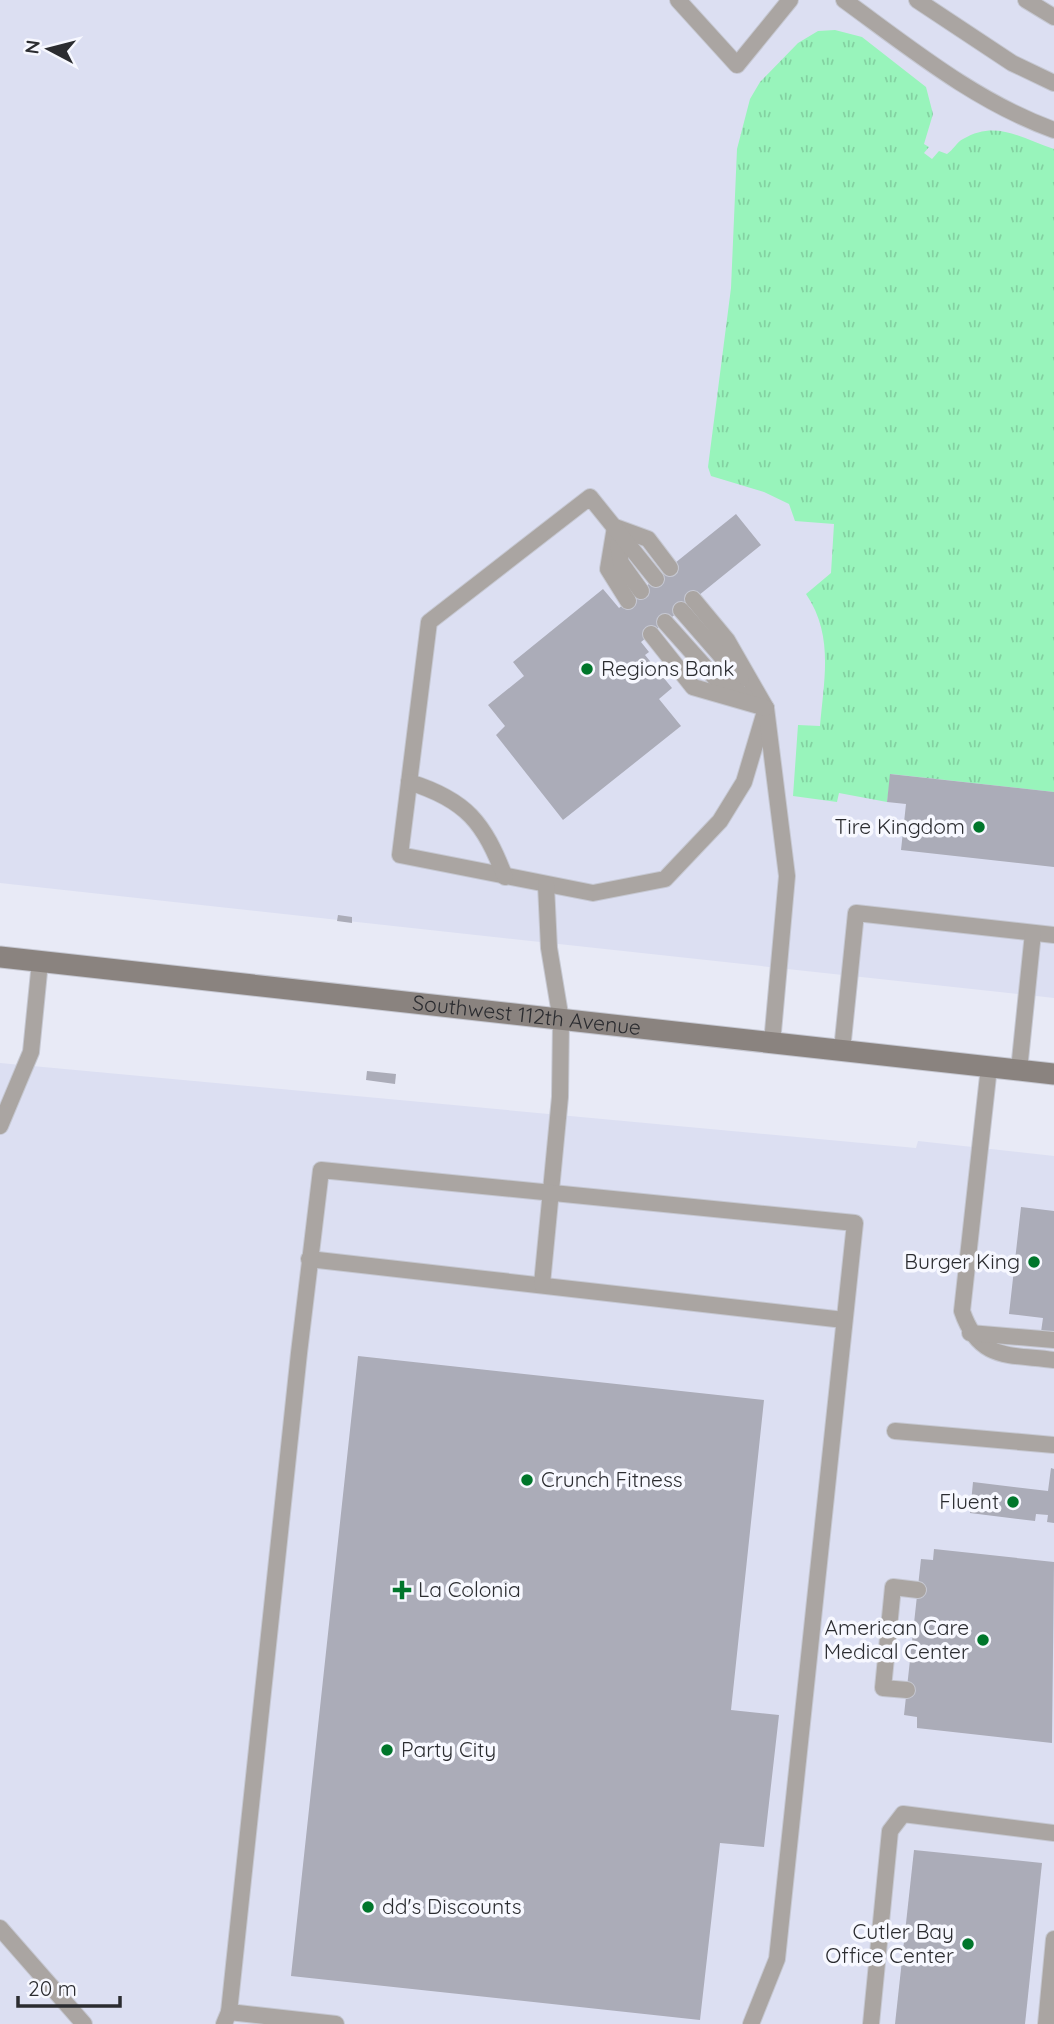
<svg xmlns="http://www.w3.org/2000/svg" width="1054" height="2024" font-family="Quicksand,sans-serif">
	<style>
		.built { fill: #dcdff2 }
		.grass { fill: url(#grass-tufts) }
		.building { fill: #abacb8 }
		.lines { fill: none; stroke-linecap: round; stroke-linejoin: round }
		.lane-casing { stroke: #c6c8d2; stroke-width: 18 }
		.secondary-casing { stroke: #c6c8d2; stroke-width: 23 }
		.lane { stroke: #aaa5a2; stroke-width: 16 }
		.secondary { stroke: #8a837f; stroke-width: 21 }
		.poi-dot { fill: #00762b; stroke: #f7f8ff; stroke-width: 2.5 }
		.labels { text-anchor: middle; stroke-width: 7; stroke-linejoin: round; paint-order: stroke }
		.poi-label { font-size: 21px; fill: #2b2c30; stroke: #f7f8ff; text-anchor: start }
		.street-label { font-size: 21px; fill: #2b2c30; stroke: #f7f8ff }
	</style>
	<defs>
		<pattern id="grass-tufts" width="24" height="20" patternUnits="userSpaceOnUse" patternTransform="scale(1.75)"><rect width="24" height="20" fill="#98f4bb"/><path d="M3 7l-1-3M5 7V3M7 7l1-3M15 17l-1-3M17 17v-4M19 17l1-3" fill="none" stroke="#83d1a1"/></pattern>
	</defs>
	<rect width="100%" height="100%" fill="#e8eaf6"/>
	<g class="built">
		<polygon points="0,0 1054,0 1054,998 0,883"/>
		<polygon points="0,1063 916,1148 918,1141 1054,1156 1054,2024 0,2024"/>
	</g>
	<path class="grass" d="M835,30L862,37L926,87L933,114L924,144L929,147L924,153L932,159L939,151L947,154C953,150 957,142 963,139C997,119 1022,139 1054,149V792L891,774L887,802L839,793L837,802L793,796L798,725L820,726C824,679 834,635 806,594L831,573L834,524L795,521L789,504L764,492L711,476L708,467L731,288L737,149L750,99L760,82L798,43L818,31Z"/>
	<g class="building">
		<polygon points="736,514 761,545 641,642 649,652 645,655 672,688 659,699 681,726 563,820 496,735 505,726 488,705 524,676 513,662 603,589 619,608"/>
		<polygon points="890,774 1054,792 1054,867 901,850 906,804 887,802"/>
		<polygon points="338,915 352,917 352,923 337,921"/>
		<polygon points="367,1071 396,1074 395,1084 366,1080"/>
		<polygon points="1021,1207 1054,1211 1054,1333 1041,1332 1043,1318 1009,1314"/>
		<polygon points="358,1356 764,1400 731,1710 779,1715 764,1847 720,1843 700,2020 291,1976"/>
		<polygon points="1051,1468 1054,1469 1054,1523 1047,1522 1048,1515 1036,1514 1035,1521 970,1513 973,1482 1048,1491"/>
		<polygon points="934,1549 1054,1562 1052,1743 917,1728 917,1717 904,1715 921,1559 933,1560"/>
		<polygon points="914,1850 1042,1863 1025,2024 895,2024"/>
	</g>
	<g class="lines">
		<defs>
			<g id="lane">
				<polyline points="678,0 737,65 790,0"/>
				<path d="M844,0C910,48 976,102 1054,130"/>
				<polyline points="917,0 1012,63 1054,83"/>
				<polyline points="1026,0 1054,17"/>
				<polyline points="615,527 608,569 628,601"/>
				<polyline points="618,528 648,539 670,568"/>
				<polyline points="618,544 621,563 641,591"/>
				<polyline points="656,579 590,497 429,622 400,855 593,893 665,879 720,821 744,782 766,708"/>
				<polyline points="693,599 727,640 766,708 787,876 772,1043"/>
				<polyline points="681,610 741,679"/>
				<polyline points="665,622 715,678 745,696"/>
				<polyline points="651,634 693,687 766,708"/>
				<path d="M409,782C467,800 484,823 505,877"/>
				<polyline points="842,1050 856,913 1054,935"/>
				<path d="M989,1067L962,1311C979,1361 1008,1354 1054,1360"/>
				<polyline points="1019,1070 1033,933"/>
				<polyline points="0,1126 31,1052 40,962"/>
				<polyline points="309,1259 844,1320"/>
				<polyline points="542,1284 560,1097 561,1020 549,948 546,885"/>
				<polyline points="970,1333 1054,1340"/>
				<polyline points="895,1431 1054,1445"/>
				<polyline points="907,1690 883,1688 893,1587 918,1590"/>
				<polyline points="0,1928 84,2024"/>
				<polyline points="229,2012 299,1353 321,1170 855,1223 777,1959 751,2024"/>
				<polyline points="224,2024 229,2012 336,2024"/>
				<polyline points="871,2024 890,1831 903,1814 1054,1833"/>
				<polyline points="1046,2024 1054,1939"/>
			</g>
			<g id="secondary">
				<path id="s1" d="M0,957L1054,1074"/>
			</g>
		</defs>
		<use href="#lane" class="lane-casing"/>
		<use href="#secondary" class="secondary-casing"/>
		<use href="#lane" class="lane"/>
		<use href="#secondary" class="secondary"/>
	</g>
	<g class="poi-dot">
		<circle cx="587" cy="669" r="7"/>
		<circle cx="979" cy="827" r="7"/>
		<circle cx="1034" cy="1262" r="7"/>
		<circle cx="527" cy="1480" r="7"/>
		<circle cx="1013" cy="1502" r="7"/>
		<path d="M398.5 1579.5h7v7h7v7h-7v7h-7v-7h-7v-7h7z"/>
		<circle cx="983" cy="1640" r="7"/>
		<circle cx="387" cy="1750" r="7"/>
		<circle cx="368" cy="1907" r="7"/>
		<circle cx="968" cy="1944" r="7"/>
	</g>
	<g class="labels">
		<g class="poi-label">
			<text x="601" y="676">Regions Bank</text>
			<text x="965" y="834" text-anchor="end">Tire Kingdom</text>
			<text x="1020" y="1269" text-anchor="end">Burger King</text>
			<text x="541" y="1487">Crunch Fitness</text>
			<text x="999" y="1509" text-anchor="end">Fluent</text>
			<text x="418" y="1597">La Colonia</text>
			<text x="969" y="1635" text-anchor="end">American Care<tspan x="969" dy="24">Medical Center</tspan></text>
			<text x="401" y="1757">Party City</text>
			<text x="382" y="1914">dd's Discounts</text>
			<text x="954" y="1939" text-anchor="end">Cutler Bay<tspan x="954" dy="24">Office Center</tspan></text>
		</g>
		<g class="street-label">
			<text dy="7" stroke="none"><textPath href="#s1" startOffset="530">Southwest 112th Avenue</textPath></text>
		</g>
	</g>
	<g transform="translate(49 49) rotate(277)" stroke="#f7f8ff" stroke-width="5" paint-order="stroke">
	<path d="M0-5L12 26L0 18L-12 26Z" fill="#2b2c30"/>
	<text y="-10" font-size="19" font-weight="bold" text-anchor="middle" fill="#2b2c30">N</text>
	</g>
	<path d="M18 1996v10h102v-10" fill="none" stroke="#2b2c30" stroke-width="3.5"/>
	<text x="28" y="1996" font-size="21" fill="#2b2c30" stroke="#f7f8ff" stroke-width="5" paint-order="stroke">20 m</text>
</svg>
